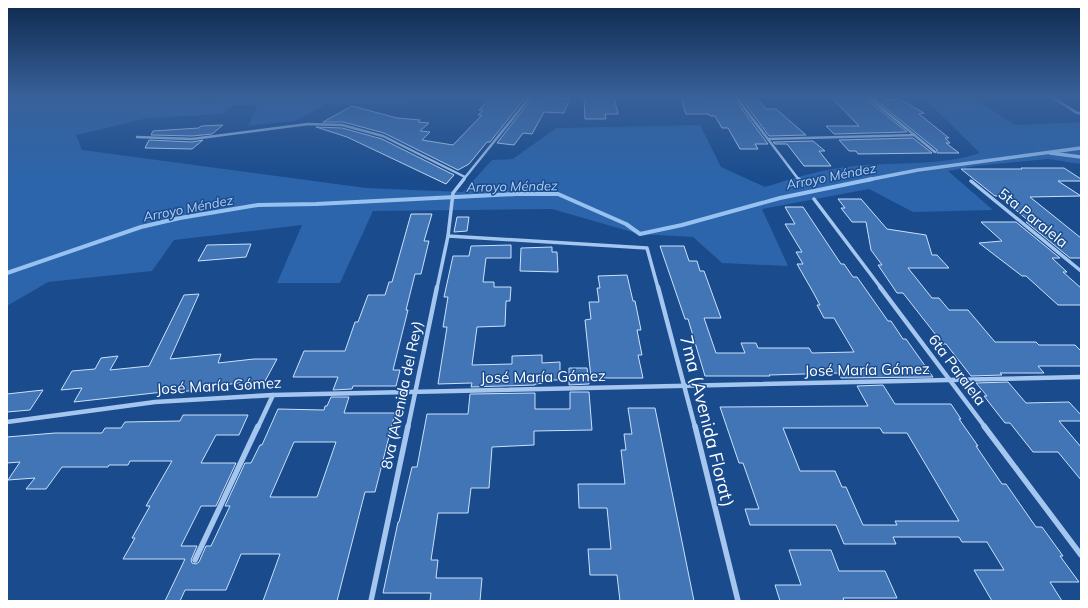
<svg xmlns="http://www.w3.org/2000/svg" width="1088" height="608" font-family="Mulish,sans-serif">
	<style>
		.green { fill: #2c65ab }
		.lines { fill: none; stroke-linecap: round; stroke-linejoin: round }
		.stream-far1 { stroke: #97c1f0; stroke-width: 3.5 }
		.stream { stroke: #97c1f0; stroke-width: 4 }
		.building { fill: #4275b5; stroke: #cbe0fa; fill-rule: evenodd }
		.street-far3 { stroke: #a5c6ee; stroke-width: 2.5 }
		.street-far2 { stroke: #a5c6ee; stroke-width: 3.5 }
		.street-far1 { stroke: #a5c6ee; stroke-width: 4.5 }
		.street { stroke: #a5c6ee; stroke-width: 5.5 }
		.labels { text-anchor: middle; stroke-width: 3; stroke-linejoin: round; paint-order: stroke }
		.far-water-label { font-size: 13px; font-style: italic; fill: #b1d0f5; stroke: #194b8d }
		.street-label { font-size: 15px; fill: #fff; stroke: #194b8d }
		.near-street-label { font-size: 18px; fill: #fff; stroke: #194b8d }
	</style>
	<rect width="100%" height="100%" fill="#194b8d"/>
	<path class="green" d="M7,97H151L211,103L223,97H411L404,104L328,103L295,121L248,126L258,105H234L222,114L148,118L76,135L82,150L366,188L463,192L492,160L513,159L556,128L700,125L721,167L765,187C794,178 823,169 854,166C895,162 941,166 980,153L924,98L971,97L1015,125L1081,122V164L1048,159L974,166L948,171L993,210L913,212L869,189L762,209L788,266L722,263L693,237L639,234L552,209L373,211L340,283H277L302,225L174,240L152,271L48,282L7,306Z"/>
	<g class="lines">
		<g class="stream-far1">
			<polyline points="1050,153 1081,157"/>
			<polyline points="867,180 918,170 1081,148"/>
		</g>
		<polyline class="stream" points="7,273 141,227 180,218 258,205 316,204 516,194 558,194 626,224 640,234 682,225 780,198 872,179"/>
	</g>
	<g class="building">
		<polygon points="491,97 526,97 490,142 487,142 469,164 458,170 384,133 343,122 323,122 352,106 397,118 420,120 418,122 429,123 420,131 430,132 422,140 453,145 482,115 478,115 483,110 479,110"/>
		<polygon points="533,97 570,98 564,113 544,112 532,134 523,133 514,145 497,143"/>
		<polygon points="584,97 614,97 618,114 605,114 606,119 585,119"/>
		<polygon points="702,97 733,97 768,144 755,144 758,149 740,149 728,128 722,128 715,116 710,116 709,114 686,114 681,98 703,98"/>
		<polygon points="740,97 751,97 753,100 758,100 766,109 776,109 806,135 769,136"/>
		<polygon points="831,97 865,98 907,132 834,134 826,126 859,126"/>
		<polygon points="882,97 886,100 899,99 924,113 919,114 949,138 945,138 950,143 946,143 959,153 937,153 937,150 873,98"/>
		<polygon points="223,125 212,134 192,136 151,135 153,131 199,128 201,126"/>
		<polygon points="316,127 342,128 382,139 454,175 446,184 347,137"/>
		<polygon points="913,138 932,153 858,154 856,151 849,151 839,140"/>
		<polygon points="149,140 192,142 203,140 192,149 145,148"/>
		<polygon points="813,141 825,151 819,151 831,166 804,166 787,144 775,144 773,142"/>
		<polygon points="1021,168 1064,168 1081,179 1081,181 1058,181 1081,196 1030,197 1081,238 1081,258 1070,258 1026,222 1030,222 999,196 995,196 961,169 1022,169"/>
		<polygon points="838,199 861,199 887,229 926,235 932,255 937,255 949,268 908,268 932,298 939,298 949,310 968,310 995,342 1036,342 1039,345 1075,345 1081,351 1081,366 1038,366 1044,373 1000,373 1002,375 971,376 946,344 943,344 903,293 897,293 878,265 882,265 871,250 866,222 852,222 841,208 845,208"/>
		<polygon points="785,207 803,207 841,264 844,264 853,277 857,277 888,321 891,321 903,339 906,339 933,377 841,378 839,373 769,375 770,376 705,376 688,319 685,319 660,246 684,246 689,261 697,261 700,271 704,271 721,318 704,318 716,353 745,353 741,343 756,343 758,348 809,348 812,353 854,352 834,318 824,318 817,305 820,305 813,292 797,264 803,264 796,252 802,252 785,224 795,224"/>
		<polygon points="411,214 432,214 424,241 429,241 421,274 415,274 406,310 408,310 393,370 400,370 396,386 353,386 352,389 333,390 338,377 293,377 304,351 345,351 355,322 358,322 368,295 385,295 389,282 392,282"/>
		<polygon points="457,217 469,217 467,231 454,232"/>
		<polygon points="981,222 1016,222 1060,258 1052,258 1067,272 1063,272 1081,288 1081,305 1058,305 1026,276 1022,276 979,243 1002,241"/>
		<polygon points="251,244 246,257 198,261 207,245"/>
		<polygon points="511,245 511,258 486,258 483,282 494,282 494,287 511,287 510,301 506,301 505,326 477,327 472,365 512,364 512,356 542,355 542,363 560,362 560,380 543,380 543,383 535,384 535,385 471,387 472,383 438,384 447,327 443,327 448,297 444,297 453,256 469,256 471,246"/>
		<polygon points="552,247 552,252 557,252 558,272 520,271 521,248"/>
		<polygon points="627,275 633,301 635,301 641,330 637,330 642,355 638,355 643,378 591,378 585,320 591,319 589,302 599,302 597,288 600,288 598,276"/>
		<polygon points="199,294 170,359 221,354 218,363 254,359 277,359 264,383 256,383 254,386 238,386 240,383 204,387 203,389 180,392 181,390 74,402 82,388 61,390 72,371 95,369 101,358 118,356 110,370 149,366 184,295"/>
		<polygon points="569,368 587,368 589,384 569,385"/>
		<polygon points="1008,382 1026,403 1069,402 1081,415 1081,421 1059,421 1081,447 1081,480 1058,452 1033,452 1010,423 1005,423 984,396 987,396 976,383"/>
		<path d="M883,385L895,404H951L961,419H959L978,446H976L1002,484H1006L1036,527H1042L1063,556H1060L1079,582H1050L1062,601H992L974,570H1004L987,542H962L959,537H893L896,544H844L836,525H750L745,509H759L743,463H739L720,407L868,406L857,386ZM783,428H880L883,433H907L959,521H895L897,525H863L846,487H842L835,471H800Z"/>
		<polygon points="43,390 30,410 7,412 7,394"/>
		<polygon points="570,392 589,392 592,430 534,431 534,445 492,447 489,488 471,488 468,513 438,513 431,560 438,560 436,578 482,578 480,601 430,601 431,593 383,593 398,522 399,522 412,467 417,467 427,414 468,414 470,394 535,393 535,409 570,409"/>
		<path d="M331,397H349L344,413H395L375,492H365L337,601H263L280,554H241L226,590H185L180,601H165L185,559H123L135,538H132L150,506H146L172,461H130L128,465H109L108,467H62L46,489H26L35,478L8,480L20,462L7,463V437L55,433H102L105,428H121L125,422L180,421L183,415H248L239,435H216L201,463H236L216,506H201L181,546H197L191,560L192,563L196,564L199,562L206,546H211L230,506H225L245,463H251L260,445H262L278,409L324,410L325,406H327ZM294,442H336L317,497H270Z"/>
		<polygon points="628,408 655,408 694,601 620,601 617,575 590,575 588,549 611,549 607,508 579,508 578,484 625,484 621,450 626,450 624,434 632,434"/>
		<polygon points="789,550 831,550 839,571 885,571 897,598 843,598 844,601 780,601 775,585 801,585"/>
	</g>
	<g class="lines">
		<g class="street-far3">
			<polyline points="736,97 799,180"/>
			<polyline points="868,97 935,152"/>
			<polyline points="1052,97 1077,113 1081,113"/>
			<polyline points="137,137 192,139 308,124 342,125 383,136 465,177"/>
			<polyline points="768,139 915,135"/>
			<polyline points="463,180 530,97"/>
		</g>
		<g class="street-far2">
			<polyline points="799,179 803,185"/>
			<polyline points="971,181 1081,271"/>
			<polyline points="814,199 881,288"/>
			<polyline points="448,236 647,248 658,288"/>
			<polyline points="437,288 448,236 453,193 464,179"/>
		</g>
		<g class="street-far1">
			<polyline points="658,287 695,427"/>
			<polyline points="880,287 985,427"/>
			<polyline points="7,422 155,402 273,395 1081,377"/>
			<polyline points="258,427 273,395"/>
			<polyline points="408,427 437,287"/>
		</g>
		<g class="street">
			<polyline points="695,426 738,601"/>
			<polyline points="984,426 1081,555"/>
			<polyline points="195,560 258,426"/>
			<polyline points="371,601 408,426"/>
		</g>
	</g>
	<linearGradient id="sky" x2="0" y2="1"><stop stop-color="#0e294e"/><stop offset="0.53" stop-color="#38619a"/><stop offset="1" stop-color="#38619a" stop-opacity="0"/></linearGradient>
	<rect width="1088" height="182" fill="url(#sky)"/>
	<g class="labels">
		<g class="far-water-label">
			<text transform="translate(831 176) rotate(-11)" y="5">Arroyo Méndez</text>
			<text transform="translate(512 186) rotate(-1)" y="5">Arroyo Méndez</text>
			<text transform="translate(188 208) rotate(-11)" y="5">Arroyo Méndez</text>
		</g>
		<g class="street-label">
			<text transform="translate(1033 218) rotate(39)" y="5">5ta Paralela</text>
			<text transform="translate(867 370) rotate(-1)" y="5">José María Gómez</text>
			<text transform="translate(957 370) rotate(53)" y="5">6ta Paralela</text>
			<text transform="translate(543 377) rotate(-1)" y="5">José María Gómez</text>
			<text transform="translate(219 386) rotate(-3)" y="5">José María Gómez</text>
			<text transform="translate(402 395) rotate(-78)" y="5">8va (Avenida del Rey)</text>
		</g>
		<g class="near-street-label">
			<text transform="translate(707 421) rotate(76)" y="6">7ma (Avenida Florat)</text>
		</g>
	</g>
	<rect width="1088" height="608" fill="none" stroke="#ffffff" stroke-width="16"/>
</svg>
